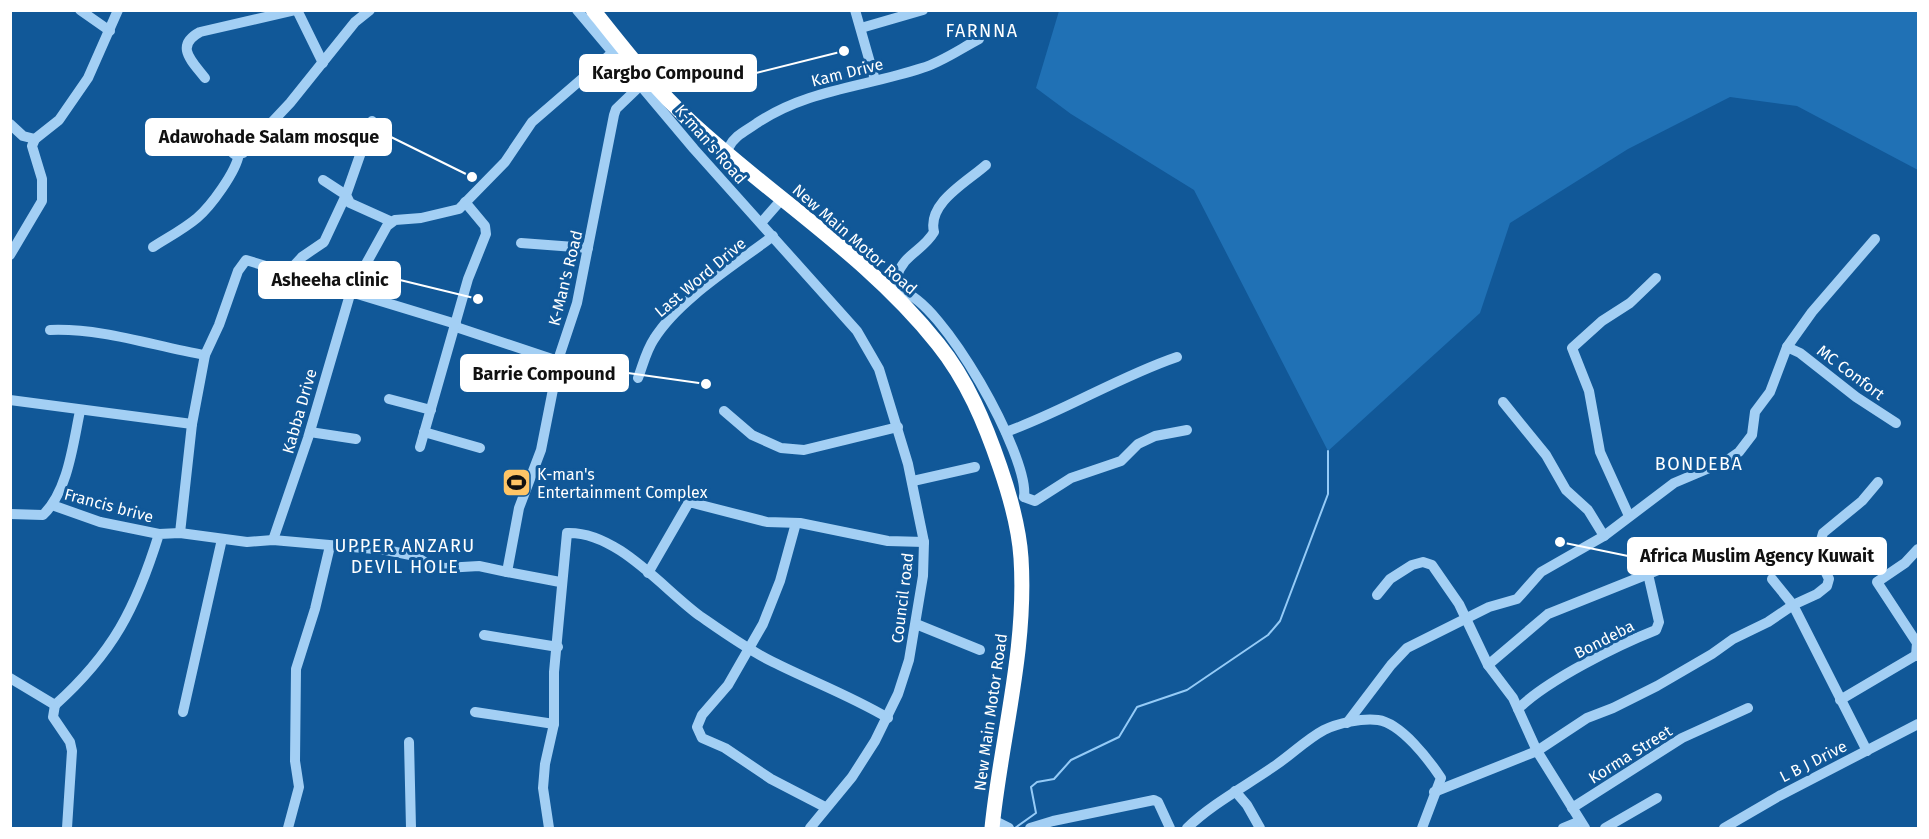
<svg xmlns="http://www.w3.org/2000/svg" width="1929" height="839" font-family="'Fira Sans',sans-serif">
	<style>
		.green { fill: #2071b5 }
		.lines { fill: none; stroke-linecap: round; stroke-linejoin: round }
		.stream { stroke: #95cbf7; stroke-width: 2 }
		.minor { stroke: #a3cff4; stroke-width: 10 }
		.highway { stroke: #fff; stroke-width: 15 }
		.labels { text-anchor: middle; stroke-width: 6; stroke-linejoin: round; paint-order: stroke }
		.street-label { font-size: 16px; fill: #fff; stroke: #115898 }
		.poi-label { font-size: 16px; fill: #fff; stroke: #115898; text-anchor: start }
		.neighbourhood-label { font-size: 18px; letter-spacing: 1.5px; fill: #fff; stroke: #115898 }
		.leader { fill: none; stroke: #fff; stroke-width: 2 }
		.callout-dot { fill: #fff; stroke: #115898; stroke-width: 2 }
		.callout { fill: #fff; stroke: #fff; stroke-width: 2 }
		.callout-label { font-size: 18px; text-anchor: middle; font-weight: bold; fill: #111 }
	</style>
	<rect width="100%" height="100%" fill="#115898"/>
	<polygon class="green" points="1059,11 1918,11 1918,170 1797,106 1730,97 1628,149 1510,223 1480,313 1328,451 1194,190 1071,114 1036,88"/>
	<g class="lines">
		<polyline class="stream" points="1015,828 1036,813 1031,787 1037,782 1054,779 1071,760 1119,737 1137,707 1187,690 1268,635 1280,621 1328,494 1328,451"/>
		<g class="minor">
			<polyline points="80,10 110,31"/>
			<polyline points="297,10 323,63"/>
			<polyline points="577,10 694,149 857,331 879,369 908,464 924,542 923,576 909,660 898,694 875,741 852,777 810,828"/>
			<polyline points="855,10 875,80"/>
			<polyline points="861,28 923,10"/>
			<path d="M205,78C192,61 174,46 200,32L296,10"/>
			<polyline points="372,121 346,195 350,203 390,221"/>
			<polyline points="10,124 23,136 35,139"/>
			<polyline points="208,132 234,154 243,153 290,103 355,22 370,10"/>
			<path d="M729,147C735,135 746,131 757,123C808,89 865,87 922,68C942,62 960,49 979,39"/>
			<polyline points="761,223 782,199"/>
			<polyline points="521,243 588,248"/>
			<path d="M153,247C167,238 184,229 197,218C211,206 236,172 239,154"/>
			<polyline points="10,255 42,201 42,179 32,146 35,139 59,120 88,78 118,10"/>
			<polyline points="289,271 302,257 324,242 346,195 323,180"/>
			<path d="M900,292H902L896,278C904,253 922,252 934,232C927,203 967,182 986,165"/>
			<path d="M902,292C941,299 1030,457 1024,497"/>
			<polyline points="456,327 558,361"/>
			<path d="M50,330C104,328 153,346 205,355"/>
			<polyline points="1787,347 1800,353 1856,397 1896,423"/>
			<path d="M638,378C643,365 646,351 654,339C679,299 735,265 773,236"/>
			<polyline points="389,399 431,410"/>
			<polyline points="10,400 192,424"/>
			<polyline points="1503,402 1546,455 1566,490 1588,510 1604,536"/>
			<polyline points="724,411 752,435 781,448 804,450 898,427"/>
			<polyline points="310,432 356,439"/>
			<polyline points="424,432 480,448"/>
			<path d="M1006,432C1065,411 1118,377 1177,357"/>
			<polyline points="420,447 468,279 486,234 485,226 465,202"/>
			<polyline points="913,481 975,467"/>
			<polyline points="1024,497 1035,501 1071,478 1121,461 1138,444 1155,436 1187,430"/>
			<polyline points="52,505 100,522 159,534"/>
			<path d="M10,514L43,515C68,491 73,444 80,411"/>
			<polyline points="1629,516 1600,452 1589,391 1572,348 1602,321 1630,303 1656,278"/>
			<polyline points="796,523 780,581 763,624 728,685 702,715 697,727 702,738 725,748 771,779 825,807"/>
			<polyline points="180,533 192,424 205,355 219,325 238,271 246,260 456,324"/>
			<polyline points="273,540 308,438 351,291 387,226 395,220 421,218 459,209 505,162 532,122 613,52"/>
			<polyline points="648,573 689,502 767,522 800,523 888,541 924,542"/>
			<polyline points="1772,579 1793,605 1867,751"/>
			<polyline points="560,582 507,572 519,508 541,450 560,354 577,303 614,115 616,109 641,85"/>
			<polyline points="1377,595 1390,579 1412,565 1423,562 1432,565 1459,604 1488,665 1513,698 1537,751 1585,828"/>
			<polyline points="916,624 980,650"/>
			<polyline points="484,635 558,647"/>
			<polyline points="1916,656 1917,643 1877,582 1905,563 1918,549"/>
			<polyline points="1488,665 1548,614 1683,560"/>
			<polyline points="10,678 55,705"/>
			<polyline points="1840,700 1918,654"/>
			<path d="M55,705C113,653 136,608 159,534L180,533L247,542L273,540L386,550L415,556L426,563L445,568L479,566L507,572"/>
			<polyline points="55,705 53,717 70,742 72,751 67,828"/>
			<path d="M1518,709C1547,680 1618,645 1656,630L1659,622L1648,574"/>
			<polyline points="183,712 222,539"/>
			<polyline points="475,712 554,724"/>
			<polyline points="1347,723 1391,665 1407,648 1489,607 1517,599 1541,572 1604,536 1674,483 1726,461 1739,452 1752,435 1755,412 1770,392 1787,347 1812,312 1875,239"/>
			<polyline points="409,742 411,828"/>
			<polyline points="1235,791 1247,805 1260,828"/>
			<polyline points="1434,792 1537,751 1587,718 1613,708 1657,686 1712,654 1733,639 1768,622 1793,605 1817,594 1827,586 1829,579 1817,554 1823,533 1862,501 1878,482"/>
			<polyline points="1572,808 1682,738 1748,708"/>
			<polyline points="999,823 1009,828"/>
			<polyline points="288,828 299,787 295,761 296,669 315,609 330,546"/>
			<path d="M549,828L543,788L545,764L554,724V672L567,533C617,531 663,589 700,616C723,632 748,650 773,662C811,681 851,696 888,718"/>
			<polyline points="1030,828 1053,821 1154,800 1158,802 1170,828"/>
			<path d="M1187,828C1213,803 1246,786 1276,765C1292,754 1307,739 1324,730C1338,723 1362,718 1378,720C1401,723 1429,760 1441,778L1422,828"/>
			<polyline points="1563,828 1580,821"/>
			<polyline points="1605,828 1657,798"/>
			<polyline points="1724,828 1779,796 1918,724"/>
		</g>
		<path class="highway" d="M593,10C624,49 655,89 691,122C772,197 869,257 938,344C967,380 985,423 1000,467C1010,496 1019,527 1021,558C1027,650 1001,738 992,828"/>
	</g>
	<defs>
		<symbol id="stadium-square" viewBox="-11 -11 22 22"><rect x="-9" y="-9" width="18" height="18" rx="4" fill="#ffc566" stroke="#115898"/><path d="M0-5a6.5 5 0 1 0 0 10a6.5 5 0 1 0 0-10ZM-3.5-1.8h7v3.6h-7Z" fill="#111"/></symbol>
	</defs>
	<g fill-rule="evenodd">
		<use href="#stadium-square" x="500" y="466" width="33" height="33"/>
	</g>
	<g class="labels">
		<g class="street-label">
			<text transform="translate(847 72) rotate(-14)" y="6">Kam Drive</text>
			<text transform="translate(711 144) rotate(49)" y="6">K-man's Road</text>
			<text transform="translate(855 239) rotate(41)" y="6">New Main Motor Road</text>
			<text transform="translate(700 277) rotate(-40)" y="6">Last Word Drive</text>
			<text transform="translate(565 278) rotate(-76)" y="6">K-Man's Road</text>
			<text transform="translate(1851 372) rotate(37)" y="6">MC Confort</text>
			<text transform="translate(299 411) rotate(-74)" y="6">Kabba Drive</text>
			<text transform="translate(109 505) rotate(15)" y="6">Francis brive</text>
			<text transform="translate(902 598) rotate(-83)" y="6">Council road</text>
			<text transform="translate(1604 639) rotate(-27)" y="6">Bondeba</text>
			<text transform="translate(990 712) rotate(-82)" y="6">New Main Motor Road</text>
			<text transform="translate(1630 754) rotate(-32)" y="6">Korma Street</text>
			<text transform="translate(1813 761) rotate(-27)" y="6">L B J Drive</text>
		</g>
		<g class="poi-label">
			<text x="537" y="480">K-man's<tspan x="537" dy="18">Entertainment Complex</tspan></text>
		</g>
		<g class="neighbourhood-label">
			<text x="982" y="37">FARNNA</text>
			<text x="1699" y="470">BONDEBA</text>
			<text x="405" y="552">UPPER ANZARU<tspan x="405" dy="21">DEVIL HOLE</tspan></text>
		</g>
	</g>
	<path class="leader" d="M844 51L756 73M472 177L391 137M478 299L400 280M706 384L628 373M1560 542L1628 556"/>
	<g class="callout-dot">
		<circle cx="844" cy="51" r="6"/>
		<circle cx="472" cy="177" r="6"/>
		<circle cx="478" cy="299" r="6"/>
		<circle cx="706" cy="384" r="6"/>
		<circle cx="1560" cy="542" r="6"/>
	</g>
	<g class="callout">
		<rect x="580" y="55" width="176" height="36" rx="6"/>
		<rect x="146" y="119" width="245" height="36" rx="6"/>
		<rect x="259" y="262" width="141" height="36" rx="6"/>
		<rect x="461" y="355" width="167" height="36" rx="6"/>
		<rect x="1628" y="538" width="258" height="36" rx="6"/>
	</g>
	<g class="callout-label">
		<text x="668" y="79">Kargbo Compound</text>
		<text x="269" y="143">Adawohade Salam mosque</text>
		<text x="330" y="286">Asheeha clinic</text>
		<text x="544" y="380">Barrie Compound</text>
		<text x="1757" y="562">Africa Muslim Agency Kuwait</text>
	</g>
	<rect width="1929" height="839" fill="none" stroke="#ffffff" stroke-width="24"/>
</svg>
